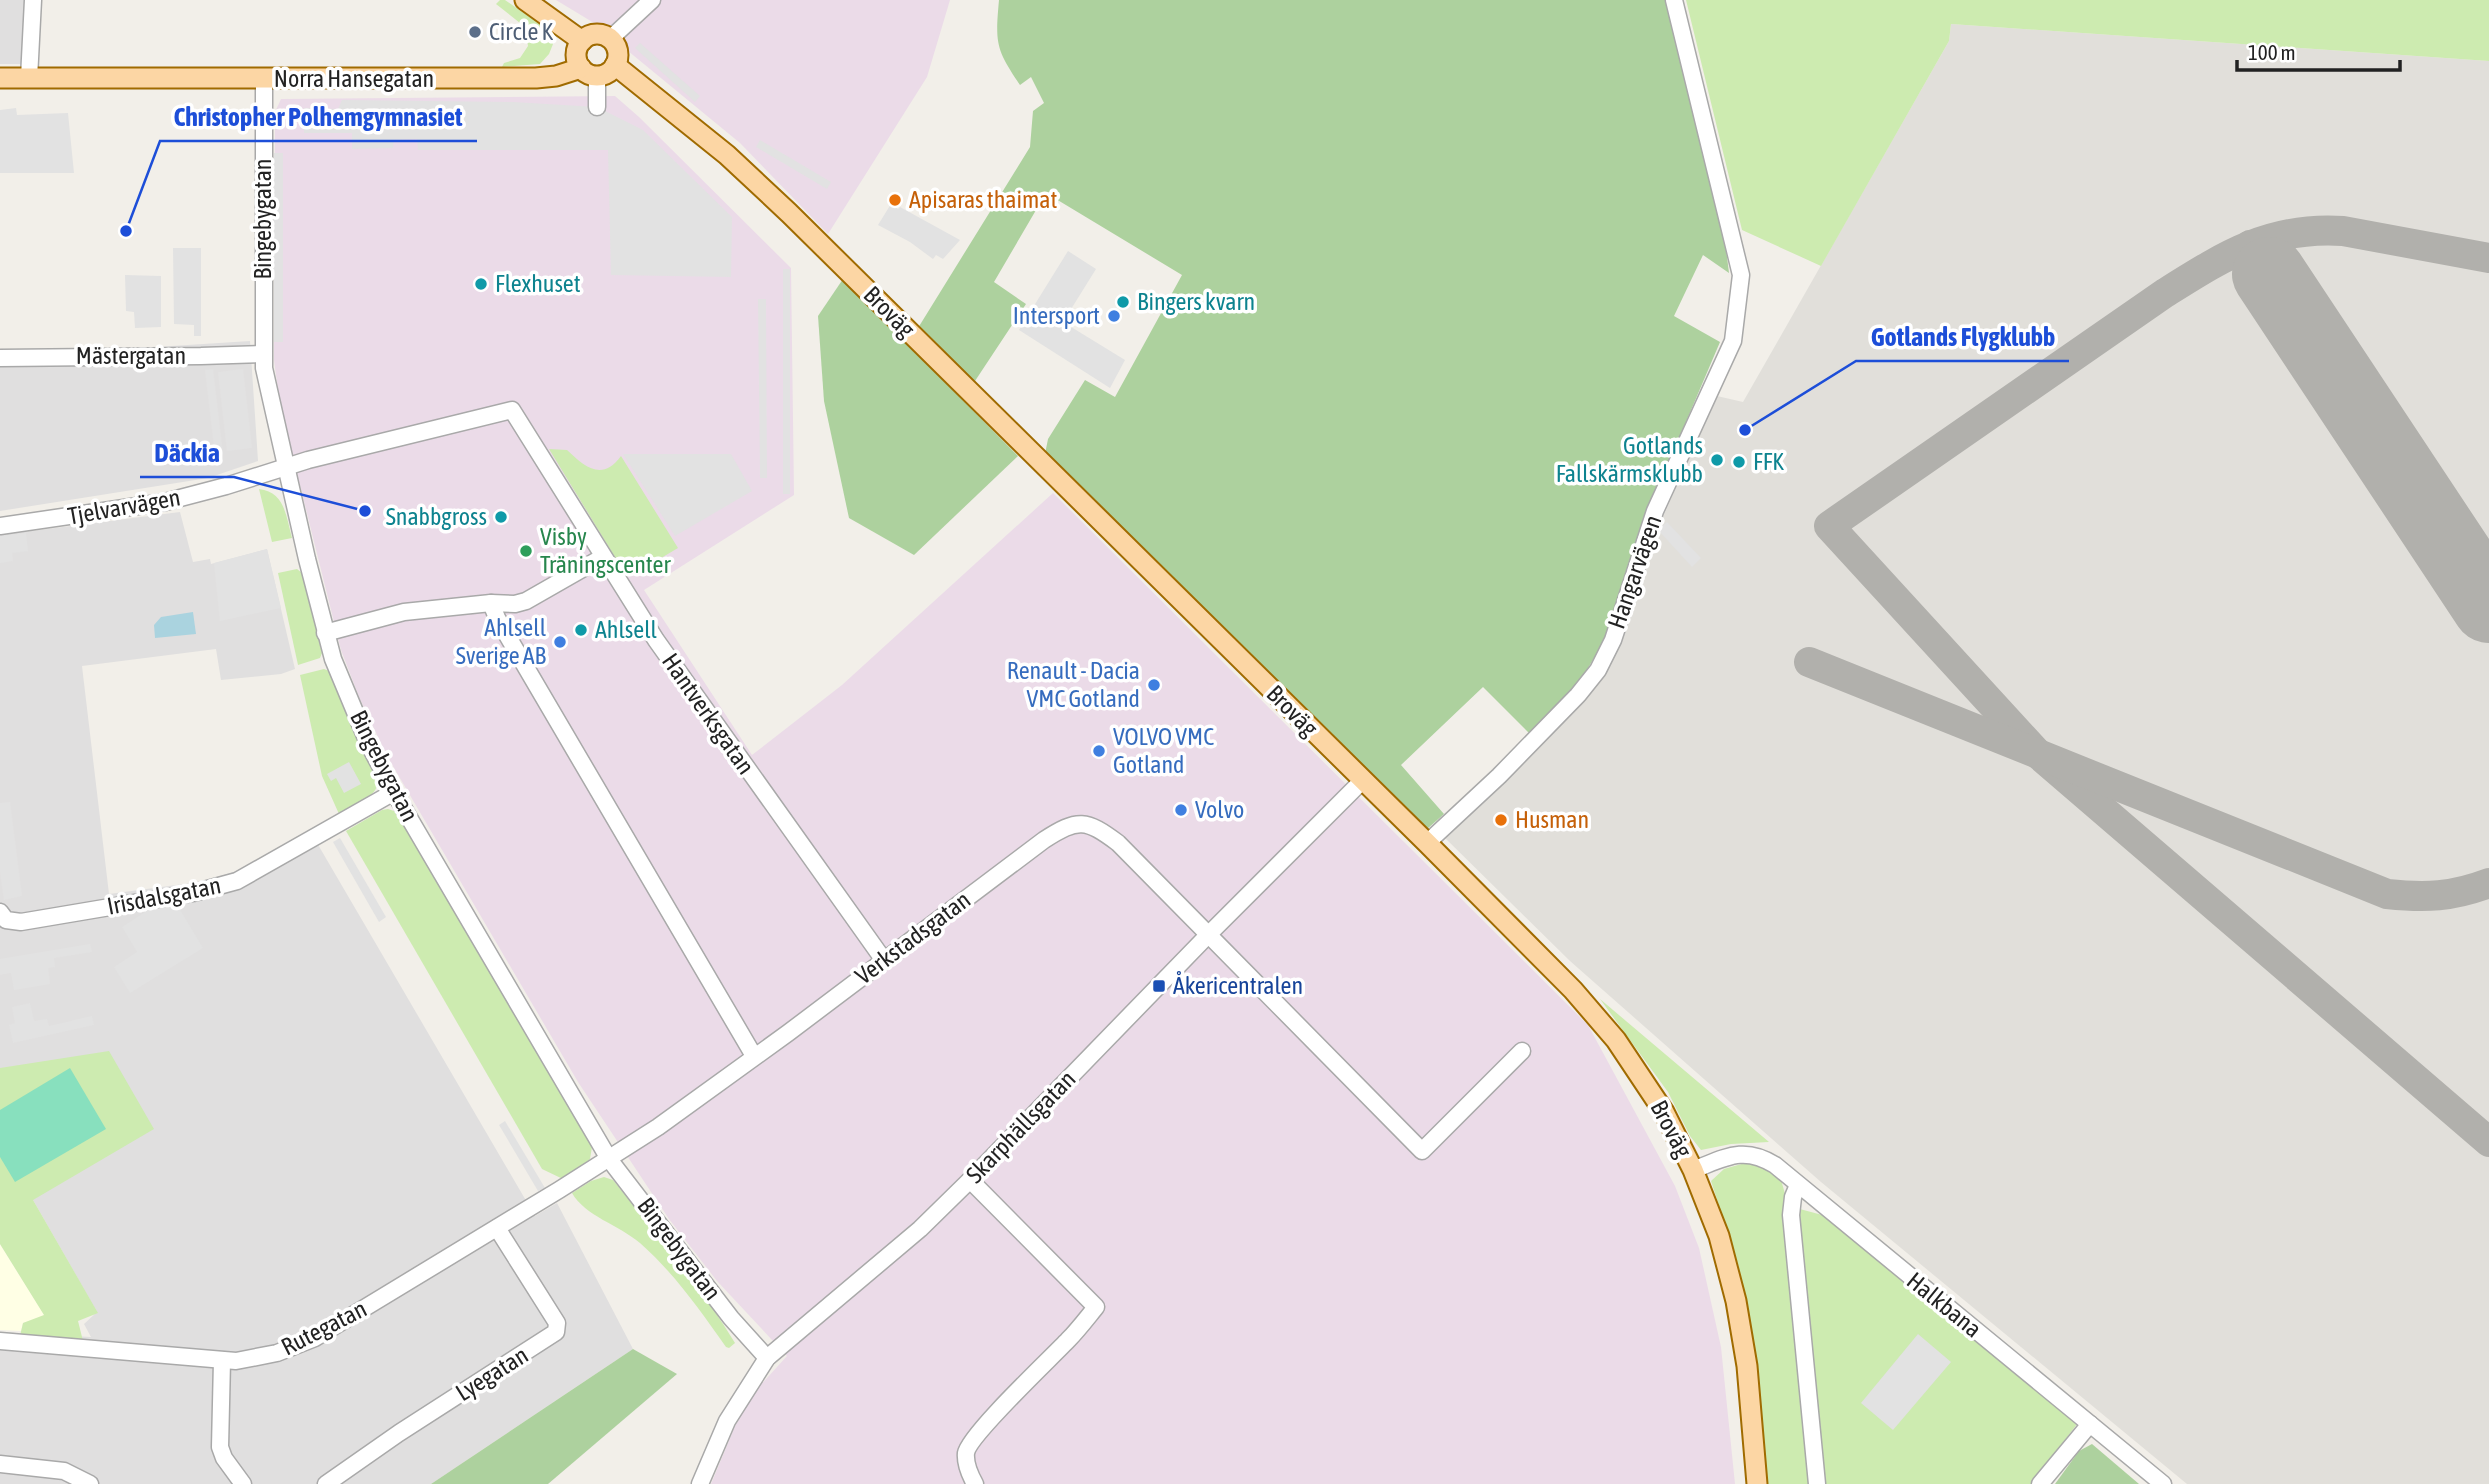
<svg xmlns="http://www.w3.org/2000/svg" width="2489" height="1484" font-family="'Asap Condensed',sans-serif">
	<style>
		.residential { fill: #e0dfdf }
		.industrial { fill: #ebdbe8 }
		.education { fill: #ffffe5 }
		.airport { fill: #e1dfda }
		.grass { fill: #cdebb0 }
		.forest { fill: #add19e }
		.pitch { fill: #88e0be }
		.parking { fill: #e2e2e2 }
		.water { fill: #aad3df }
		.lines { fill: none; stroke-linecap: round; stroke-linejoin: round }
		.taxiway { stroke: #b1b0ac; stroke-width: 30 }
		.runway { stroke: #b1b0ac; stroke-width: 74 }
		.minor-casing { stroke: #a9a9a9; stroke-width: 19 }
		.major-casing { stroke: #a06b00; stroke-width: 23 }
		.minor { stroke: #fff; stroke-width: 16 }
		.major { stroke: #fcd6a4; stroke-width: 19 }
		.service-dot { fill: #5c6f8a; stroke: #fff; stroke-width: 2.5 }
		.food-dot { fill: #e8710a; stroke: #fff; stroke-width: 2.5 }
		.culture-dot { fill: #0f9aa8; stroke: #fff; stroke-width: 2.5 }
		.shop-dot { fill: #3f7fe0; stroke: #fff; stroke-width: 2.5 }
		.leisure-dot { fill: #2e9e5b; stroke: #fff; stroke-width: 2.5 }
		.transit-dot { fill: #1a4fb4; stroke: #fff; stroke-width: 2.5 }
		.labels { text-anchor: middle; stroke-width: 7; stroke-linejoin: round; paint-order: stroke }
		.service-label { font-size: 24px; fill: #4e5e75; stroke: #fff; text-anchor: start }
		.street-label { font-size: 24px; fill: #222; stroke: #fff }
		.food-label { font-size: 24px; fill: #c56008; stroke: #fff; text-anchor: start }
		.culture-label { font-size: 24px; fill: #0d838f; stroke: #fff; text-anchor: start }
		.shop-label { font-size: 24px; fill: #366cbe; stroke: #fff; text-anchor: end }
		.leisure-label { font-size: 24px; fill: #27864d; stroke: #fff; text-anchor: start }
		.transit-label { font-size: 24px; fill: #164399; stroke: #fff; text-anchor: start }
		.leader { fill: none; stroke: #1d4ed8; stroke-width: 2.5 }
		.callout-dot { fill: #1d4ed8; stroke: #fff; stroke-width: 2.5 }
		.callout-label { font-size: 26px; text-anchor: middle; font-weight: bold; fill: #1d4ed8; stroke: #fff; stroke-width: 7; stroke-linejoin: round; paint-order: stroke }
	</style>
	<rect width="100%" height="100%" fill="#f2efe9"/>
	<g class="residential">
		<polygon points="0,0 24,0 23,64 0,64"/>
		<polygon points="250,341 258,461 208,478 0,511 0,357"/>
		<polygon points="180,512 193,562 210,559 211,564 267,549 295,669 281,674 221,680 216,649 82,666 109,894 199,882 234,872 310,831 535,1216 557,1203 633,1349 431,1484 0,1484 0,1332 91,1337 84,1324 97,1312 33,1200 0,1071 0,535"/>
	</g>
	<g class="industrial">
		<polygon points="556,0 950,0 927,77 828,234 740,143 594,23"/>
		<polygon points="615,96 639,117 791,268 794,495 644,590 752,755 842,685 1053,493 1588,1025 1675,1186 1699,1248 1721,1347 1735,1484 711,1484 735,1426 756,1390 787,1356 717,1281 669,1219 578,1082 387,756 359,697 341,650 280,405 274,360 275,112 281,99"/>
	</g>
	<polygon class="education" points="0,1244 45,1316 23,1323 21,1331 0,1330"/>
	<polygon class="airport" points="1951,24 2489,61 2489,1484 2187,1484 1821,1182 1570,961 1445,838 1580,703 1717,396 1743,402 1949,41"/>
	<g class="grass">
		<polygon points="500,0 505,0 545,28 553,44 549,54 540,64 502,67 504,63 520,58 528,46 525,27 496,4"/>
		<polygon points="1686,0 2489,0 2489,61 1951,24 1949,41 1821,266 1742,230"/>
		<path d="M549,449L567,450C585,467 602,482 621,456L678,548L634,574L624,572Z"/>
		<path d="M259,489C285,492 286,516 292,538L272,542Z"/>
		<polygon points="297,569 302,573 322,653 320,658 298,665 278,573"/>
		<path d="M324,669L329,671L354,733L378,780C379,797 352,806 339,814L322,776L300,675Z"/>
		<polygon points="388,809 397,812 592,1147 590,1159 565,1180 542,1169 346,831 382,810"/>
		<polygon points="1600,999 1769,1142 1731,1144 1701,1150 1690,1136 1668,1092"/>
		<polygon points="109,1051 154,1129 33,1200 98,1313 78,1321 83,1341 20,1336 23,1323 44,1315 0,1244 0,1068"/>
		<polygon points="1745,1163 1765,1167 1781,1180 1786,1197 1796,1208 1826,1216 2077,1424 2032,1484 1766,1484 1759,1382 1738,1264 1711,1181 1724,1169"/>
		<path d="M604,1177L613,1180C655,1233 700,1285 735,1343L729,1348L726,1347C700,1310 674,1273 640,1243C619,1225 585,1216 572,1193L591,1181Z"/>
	</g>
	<g class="forest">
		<path d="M999,0H1666L1726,249L1729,273L1703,255L1674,316L1720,342L1645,518L1606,638L1579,683L1529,733L1483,687L1401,765L1444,814L1427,829L1045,454L1048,439L1085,380L1115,397L1182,275L1046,193L994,282L1026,304L975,381L918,328L1030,147L1033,111L1044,103L1031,77L1020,85C996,49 995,44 999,0Z"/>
		<polygon points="843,279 1018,456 914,555 849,518 824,401 818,316"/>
		<polygon points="633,1349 677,1374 548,1484 431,1484"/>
		<polygon points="2092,1444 2139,1484 2055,1484 2079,1451"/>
	</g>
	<polygon class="pitch" points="70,1068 106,1129 15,1182 0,1157 0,1110"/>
	<g class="parking">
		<polygon points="640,43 700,96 695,102 635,48"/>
		<polygon points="342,100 513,102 597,107 643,130 732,217 731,277 611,275 608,150 418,150 417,139 394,140 393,148 352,149 352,133 304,133 304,108 338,109"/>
		<polygon points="16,108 17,115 68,113 74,173 0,173 0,110"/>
		<polygon points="760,140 831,182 827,189 756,147"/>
		<rect x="274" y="153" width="9" height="189"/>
		<polygon points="891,204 898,209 900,207 960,240 943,259 936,255 933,259 910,242 878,225"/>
		<polygon points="173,248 201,248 201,336 194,336 194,325 174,324"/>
		<polygon points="1068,251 1096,269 1063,322 1125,360 1110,388 1019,330"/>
		<rect x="783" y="269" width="7" height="225"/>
		<polygon points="125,275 161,276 161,327 135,328 134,312 126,311"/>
		<polygon points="758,299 766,299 767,478 760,478"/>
		<polygon points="213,369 223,454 215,455 205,370"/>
		<polygon points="243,369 252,448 227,451 218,372"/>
		<polygon points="623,454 731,454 752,491 675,536"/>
		<polygon points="1667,522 1701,558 1692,567 1658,530"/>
		<polygon points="26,533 28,551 12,553 13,561 0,563 0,536"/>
		<polygon points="267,549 281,608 220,621 214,563"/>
		<polygon points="349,762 361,784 344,793 336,778 331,781 327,774"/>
		<polygon points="10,802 22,896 4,900 0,872 0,803"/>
		<polygon points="340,838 386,917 379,922 333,842"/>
		<polygon points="176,903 203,948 130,993 114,967 137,952 122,927 153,907"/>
		<polygon points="90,944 92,952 54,958 55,967 48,968 50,984 14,990 11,973 0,975 0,959"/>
		<polygon points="30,1003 34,1021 47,1019 49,1026 92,1016 94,1025 13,1043 9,1025 15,1023 12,1007"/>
		<polygon points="505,1121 545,1188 538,1191 499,1125"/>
		<polygon points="1918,1334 1951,1362 1893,1430 1861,1403"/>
	</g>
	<polygon class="water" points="193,612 196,634 155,638 154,625 161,617"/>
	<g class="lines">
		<g class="taxiway">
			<polyline points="2250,245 2269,274"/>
			<path d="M2489,258L2343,231C2270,226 2224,256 2165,293L1829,526L2038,754L2489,1142"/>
			<path d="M1809,662L2387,894C2426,898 2452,897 2489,883"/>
		</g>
		<polyline class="runway" points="2269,274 2489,606"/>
		<defs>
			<g id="minor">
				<polyline points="610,39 652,0"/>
				<polyline points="597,76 597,107"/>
				<polyline points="29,78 33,0"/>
				<polyline points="264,79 264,368 307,559 333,659 368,743 394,792 609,1159 731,1318 767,1358"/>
				<polyline points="0,358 201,356 263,354"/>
				<polyline points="0,526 165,502 226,486 308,460 512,410 656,640 883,959"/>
				<polyline points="603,557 526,601 515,604 491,603 497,618 754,1056"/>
				<polyline points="325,633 404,612 491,603"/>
				<polyline points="1427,843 1499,776 1578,695 1598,670 1613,640 1655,511 1733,341 1741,275 1674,0"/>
				<polyline points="0,912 6,920 21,922 193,893 237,881 394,792"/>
				<path d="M1693,1170C1725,1158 1743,1145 1775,1165L2163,1484"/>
				<path d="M970,1180L1096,1307C1087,1318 1078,1330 1068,1340C1051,1358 969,1435 966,1453C965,1463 970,1475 975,1484"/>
				<polyline points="1798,1185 1793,1197 1791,1215 1817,1484"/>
				<path d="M0,1341L236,1361L277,1353L315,1338L559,1190L658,1127L788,1033L1044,840C1078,818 1086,819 1118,843L1422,1151L1522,1051"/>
				<polyline points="222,1361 220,1447 224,1458 243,1484"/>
				<polyline points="0,1464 64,1471 90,1484"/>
				<polyline points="326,1484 399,1433 556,1332 557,1323 497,1228"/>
				<polyline points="700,1484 727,1421 767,1358 920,1229 970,1180 1209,934 1363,780"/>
				<polyline points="2040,1484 2090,1424"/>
			</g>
			<g id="major">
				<polyline points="525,0 582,41"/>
				<circle cx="597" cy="55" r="21"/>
				<polyline points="615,65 727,155 789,213 1427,843 1573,990 1616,1040 1664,1112 1693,1170 1719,1236 1736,1301 1747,1366 1757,1484"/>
				<polyline points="0,78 536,78 556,76 581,68"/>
			</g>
		</defs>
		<use href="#minor" class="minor-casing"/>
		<use href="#major" class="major-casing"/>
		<use href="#minor" class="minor"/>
		<use href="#major" class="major"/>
	</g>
	<circle class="service-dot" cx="475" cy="32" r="7"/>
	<g class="food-dot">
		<circle cx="895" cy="200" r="7"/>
		<circle cx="1501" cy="820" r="7"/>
	</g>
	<g class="culture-dot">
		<circle cx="481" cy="284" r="7"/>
		<circle cx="1123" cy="302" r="7"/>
		<circle cx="1717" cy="460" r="7"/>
		<circle cx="1739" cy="462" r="7"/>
		<circle cx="501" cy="517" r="7"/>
		<circle cx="581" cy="630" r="7"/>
	</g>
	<g class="shop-dot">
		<circle cx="1114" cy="316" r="7"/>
		<circle cx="560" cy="642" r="7"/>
		<circle cx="1154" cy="685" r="7"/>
		<circle cx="1099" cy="751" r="7"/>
		<circle cx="1181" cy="810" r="7"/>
	</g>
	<circle class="leisure-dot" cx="526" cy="551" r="7"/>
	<rect class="transit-dot" x="1152" y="979" width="14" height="14" rx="3.5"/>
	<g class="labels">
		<g class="service-label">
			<text x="489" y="40">Circle K</text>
		</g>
		<g class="street-label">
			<text x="354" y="87">Norra Hansegatan</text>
			<text transform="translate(263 219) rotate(-90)" y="8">Bingebygatan</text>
			<text transform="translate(889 312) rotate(45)" y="8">Broväg</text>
			<text x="131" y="364">Mästergatan</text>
			<text transform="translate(124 507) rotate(-10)" y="8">Tjelvarvägen</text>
			<text transform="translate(1635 572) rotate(-71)" y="8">Hangarvägen</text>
			<text transform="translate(1292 711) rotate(45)" y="8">Broväg</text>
			<text transform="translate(708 714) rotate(55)" y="8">Hantverksgatan</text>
			<text transform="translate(384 766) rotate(63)" y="8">Bingebygatan</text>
			<text transform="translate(164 896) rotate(-11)" y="8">Irisdalsgatan</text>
			<text transform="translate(913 938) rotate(-37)" y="8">Verkstadsgatan</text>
			<text transform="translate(1021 1127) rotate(-46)" y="8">Skarphällsgatan</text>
			<text transform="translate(1671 1129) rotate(62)" y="8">Broväg</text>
			<text transform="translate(679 1249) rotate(53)" y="8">Bingebygatan</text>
			<text transform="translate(1944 1305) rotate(39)" y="8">Halkbana</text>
			<text transform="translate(324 1328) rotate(-27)" y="8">Rutegatan</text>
			<text transform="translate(492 1374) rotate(-32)" y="8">Lyegatan</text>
		</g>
		<g class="food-label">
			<text x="909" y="208">Apisaras thaimat</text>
			<text x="1515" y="828">Husman</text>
		</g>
		<g class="culture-label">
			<text x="495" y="292">Flexhuset</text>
			<text x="1137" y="310">Bingers kvarn</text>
			<text x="1703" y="454" text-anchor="end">Gotlands<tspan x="1703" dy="28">Fallskärmsklubb</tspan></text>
			<text x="1753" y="470">FFK</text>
			<text x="487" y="525" text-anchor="end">Snabbgross</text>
			<text x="595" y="638">Ahlsell</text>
		</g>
		<g class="shop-label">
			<text x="1100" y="324">Intersport</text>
			<text x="546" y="636">Ahlsell<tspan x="546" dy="28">Sverige AB</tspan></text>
			<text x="1140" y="679">Renault - Dacia<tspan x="1140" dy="28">VMC Gotland</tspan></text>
			<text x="1113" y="745" text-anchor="start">VOLVO VMC<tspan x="1113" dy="28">Gotland</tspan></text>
			<text x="1195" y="818" text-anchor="start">Volvo</text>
		</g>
		<g class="leisure-label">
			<text x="540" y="545">Visby<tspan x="540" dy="28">Träningscenter</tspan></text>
		</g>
		<g class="transit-label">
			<text x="1173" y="994">Åkericentralen</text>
		</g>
	</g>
	<path class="leader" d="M126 231L160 141H477M1745 430L1856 361H2069M365 511L234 477H140"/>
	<g class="callout-dot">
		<circle cx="126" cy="231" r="7"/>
		<circle cx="1745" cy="430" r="7"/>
		<circle cx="365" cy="511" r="7"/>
	</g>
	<g class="callout-label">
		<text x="318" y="126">Christopher Polhemgymnasiet</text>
		<text x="1963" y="346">Gotlands Flygklubb</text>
		<text x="187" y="462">Däckia</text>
	</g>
	<path d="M2237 60v10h163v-10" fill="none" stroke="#222222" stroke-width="3.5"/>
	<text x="2248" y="60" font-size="21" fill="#222222" stroke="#ffffff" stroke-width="5" paint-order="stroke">100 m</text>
</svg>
